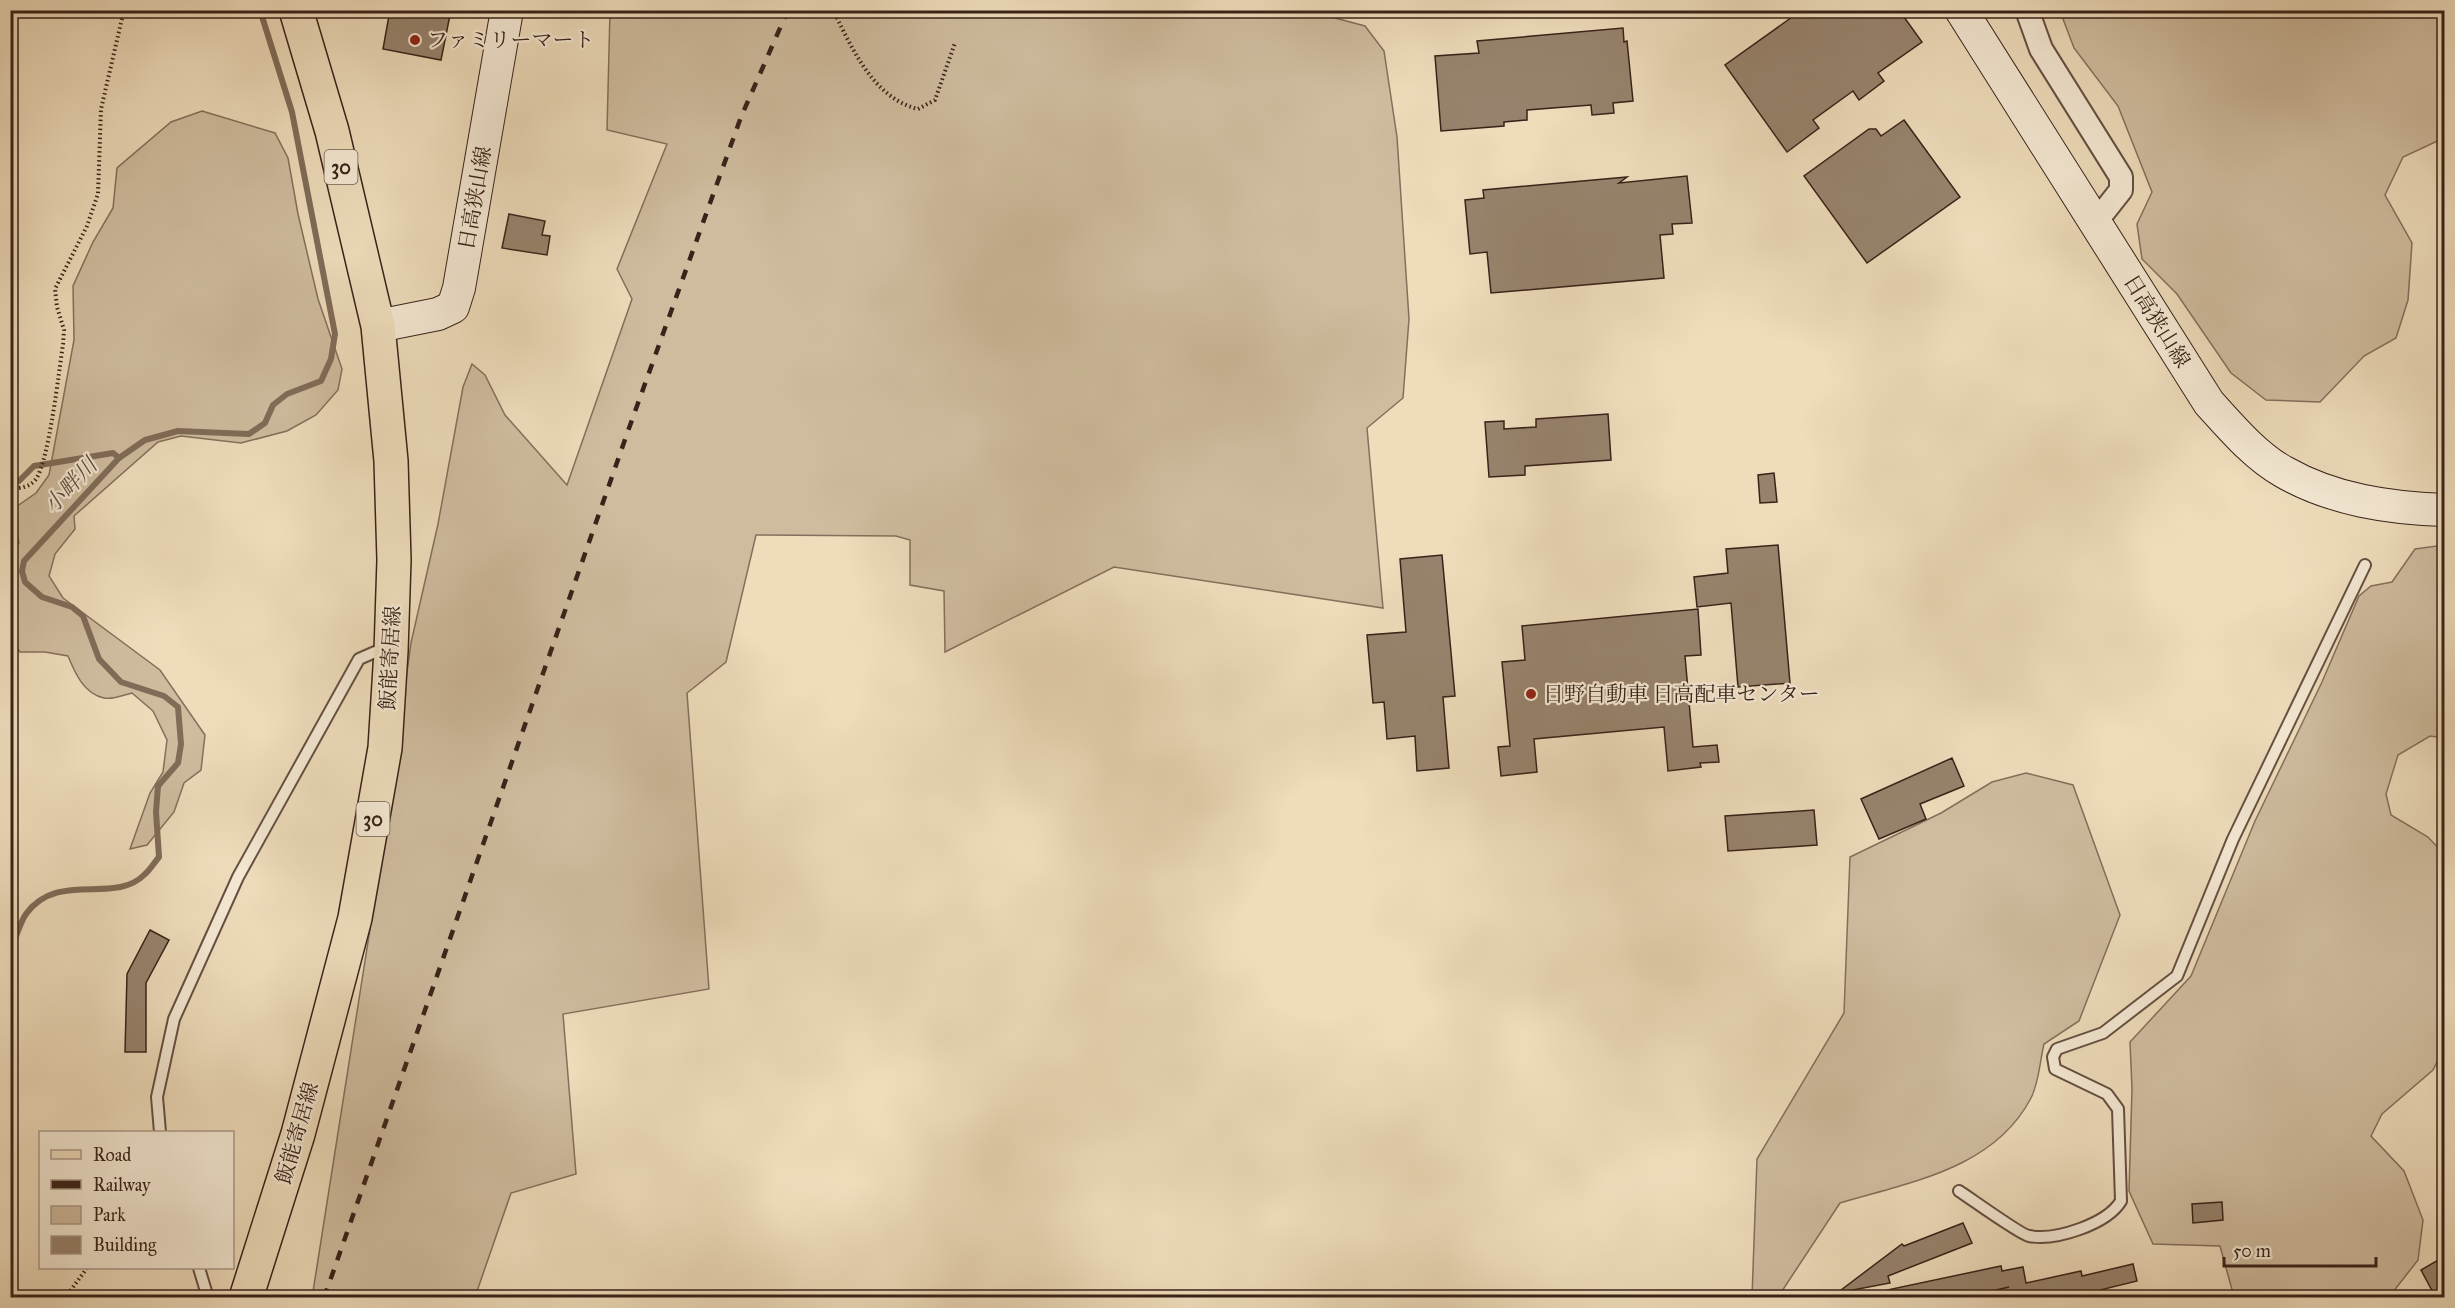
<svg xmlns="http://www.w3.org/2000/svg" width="2455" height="1308" font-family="'IM FELL Great Primer','Noto Serif JP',serif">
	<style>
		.green { fill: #cfbc9f; stroke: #846f5c; stroke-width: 1.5 }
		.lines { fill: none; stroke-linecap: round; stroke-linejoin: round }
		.stream { stroke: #806c59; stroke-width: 6 }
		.building { fill: #97836d; stroke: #382219; stroke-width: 1.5 }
		.lane-casing { stroke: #665042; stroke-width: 14 }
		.street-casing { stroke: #665042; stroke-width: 26 }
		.secondary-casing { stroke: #382219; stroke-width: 34 }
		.primary-casing { stroke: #382219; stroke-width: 36 }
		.path { stroke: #382219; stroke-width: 4; stroke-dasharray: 1.5 3; stroke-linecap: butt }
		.lane { stroke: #f4e8d3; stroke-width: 10 }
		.street { stroke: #f4e8d3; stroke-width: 22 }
		.secondary { stroke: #f4e8d3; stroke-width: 32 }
		.primary { stroke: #eedcbb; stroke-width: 33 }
		.rail { stroke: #382219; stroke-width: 4.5; stroke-dasharray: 10 10; stroke-linecap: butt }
		.poi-dot { fill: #8f2418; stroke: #f4e8d3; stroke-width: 2 }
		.labels { text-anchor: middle; stroke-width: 4.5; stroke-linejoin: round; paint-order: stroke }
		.shield { fill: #f4e8d3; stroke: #705d51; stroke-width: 1.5 }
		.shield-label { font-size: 20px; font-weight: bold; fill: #382219 }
		.poi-label { font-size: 21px; fill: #382219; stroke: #f4e8d3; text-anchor: start }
		.street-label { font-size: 21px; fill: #382219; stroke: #f4e8d3 }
		.water-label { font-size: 22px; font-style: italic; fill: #624d3e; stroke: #f4e8d3 }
	</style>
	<rect width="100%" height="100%" fill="#eedcbb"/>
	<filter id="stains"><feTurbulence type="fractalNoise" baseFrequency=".00333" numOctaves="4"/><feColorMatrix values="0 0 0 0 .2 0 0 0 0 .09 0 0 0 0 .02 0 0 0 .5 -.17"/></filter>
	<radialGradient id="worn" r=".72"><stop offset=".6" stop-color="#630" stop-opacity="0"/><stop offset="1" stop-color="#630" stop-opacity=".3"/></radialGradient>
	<g class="green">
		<polygon points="1305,10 1365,26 1384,51 1397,137 1409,319 1403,398 1367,428 1383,608 1114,567 945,652 944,591 910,585 910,540 896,536 756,535 726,662 687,693 709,989 563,1014 576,1174 511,1193 475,1297 312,1298 385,834 411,643 438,524 463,387 472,364 485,375 505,415 567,485 632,299 617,269 667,144 607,130 610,11"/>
		<polygon points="2060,11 2444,11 2444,138 2403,157 2385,195 2412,243 2408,300 2396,338 2364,356 2320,402 2266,400 2231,373 2177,294 2142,259 2137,224 2152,192 2118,106 2074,48"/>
		<path d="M202,111L275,133L288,158L298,214L318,299L342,369L338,390L316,415L287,431L241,443L181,436L158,442L74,516L75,529L55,554L49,576L63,598L160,670L205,735L201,770L184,783L174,812L147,845L130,849L150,793L163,772L167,740L153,711L132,693C124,695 112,700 104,698C84,694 75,673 68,656L45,652H20L10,639L11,558L19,543L15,524L16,507L36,493L49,475L74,340L73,286L93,242L113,208L117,168L171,122Z"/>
		<polygon points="2444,545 2444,738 2430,736 2398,755 2386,794 2391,815 2428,837 2444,854 2443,1050 2433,1070 2382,1114 2371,1136 2404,1171 2423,1220 2418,1260 2389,1297 2234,1297 2220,1246 2153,1244 2129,1191 2132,1089 2130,1042 2191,976 2255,821 2322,682 2359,596 2371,586 2392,582 2415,549"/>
		<path d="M2026,773L2073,785L2120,915L2079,1021L2044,1044C2040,1060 2039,1083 2031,1098C1994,1169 1910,1182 1840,1203L1782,1291V1297H1752L1757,1159L1844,1013L1850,857L1941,813L1992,782Z"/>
	</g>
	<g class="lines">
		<g class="stream">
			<polyline points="10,481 19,481 34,466 113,453 119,458"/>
			<path d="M10,948C17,938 19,924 26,914C58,870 114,905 144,875C150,870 154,863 159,857L156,812L158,786L178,763L181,744L178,707L164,696L121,682L99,659L83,616L72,607L42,597L25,582L22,571L24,561L119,458L145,440L178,431L249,434L265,423L273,405L287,394L321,381L331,359L335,334L292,112L260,10"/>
		</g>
	</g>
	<g class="building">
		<polygon points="390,10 451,10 441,60 383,49"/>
		<polygon points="1802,10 1899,10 1922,42 1878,73 1884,81 1859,100 1853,91 1813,120 1819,128 1787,152 1725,65"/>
		<polygon points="1623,28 1624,42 1627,41 1633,101 1613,103 1614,113 1592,115 1591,105 1527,110 1527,120 1504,122 1504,126 1441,131 1435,56 1479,53 1477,41"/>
		<polygon points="1904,120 1960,197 1867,263 1804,176 1869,129 1876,129 1881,136"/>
		<polygon points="1687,176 1692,223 1672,224 1673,234 1660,235 1664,278 1491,293 1487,252 1470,254 1465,200 1484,198 1483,190 1627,177 1619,183"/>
		<polygon points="509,214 545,221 542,235 550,236 547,255 502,248"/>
		<polygon points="1608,414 1611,460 1525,466 1525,475 1489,477 1485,422 1504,421 1504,429 1536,427 1536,419"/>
		<polygon points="1774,473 1777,502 1760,503 1758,475"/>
		<polygon points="1778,545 1790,683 1738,687 1731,603 1697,607 1694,577 1728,573 1726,549"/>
		<polygon points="1442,555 1455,696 1443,697 1449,768 1417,771 1415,736 1387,739 1384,702 1373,703 1367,635 1406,632 1400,559"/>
		<polygon points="1698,609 1701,655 1685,656 1693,747 1717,745 1719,762 1700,763 1701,767 1668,771 1664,727 1534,739 1537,772 1501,776 1498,747 1510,746 1502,662 1525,660 1522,626"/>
		<polygon points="1952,758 1964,786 1920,804 1926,819 1879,839 1861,799"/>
		<polygon points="1814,810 1817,845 1728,851 1725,816"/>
		<polygon points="150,930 169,940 146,983 146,1052 125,1052 127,974"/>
		<polygon points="2222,1202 2223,1220 2193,1223 2192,1204"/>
		<polygon points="1963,1223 1972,1243 1888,1276 1890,1283 1837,1293 1902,1244 1904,1246"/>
		<polygon points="2445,1256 2445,1298 2436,1298 2421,1270"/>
		<polygon points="2133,1264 2137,1281 2096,1291 2098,1298 1994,1298 1993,1291 2009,1287 1960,1298 1887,1298 1887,1290 2001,1266 2002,1271 2023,1267 2026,1283 2081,1271 2082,1276"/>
	</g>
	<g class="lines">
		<defs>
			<g id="lane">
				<polyline points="160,1132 157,1097 174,1019 238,877 359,659 375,652 389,651"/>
				<path d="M1959,1191C1970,1198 2021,1235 2029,1236C2056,1241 2107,1224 2121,1201L2118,1109L2107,1094L2055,1069L2053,1057L2057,1049L2103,1033L2177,976L2233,839L2365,565"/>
				<polyline points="199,1268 208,1298"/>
			</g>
			<polyline id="street" points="2027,10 2041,49 2121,177 2121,190 2095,223"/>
			<g id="secondary">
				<path d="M1961,10L2209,403C2231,427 2255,456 2284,472C2333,500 2389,508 2444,510"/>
				<polyline points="378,326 438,314 453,307 459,288 507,10"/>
			</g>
			<polyline id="primary" points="246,1298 298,1134 355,918 385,748 391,651 394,560 391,461 378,326 332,131 296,10"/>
		</defs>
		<use href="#lane" class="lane-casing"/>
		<use href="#street" class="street-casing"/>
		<use href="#secondary" class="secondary-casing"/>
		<use href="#primary" class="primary-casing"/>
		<g class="path">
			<path d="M833,10C852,48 873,98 918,109L935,100L955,43"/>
			<path d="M10,488C20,489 30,487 36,479C49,460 59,371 63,344L64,330L57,307L55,289L87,226L98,194L101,109L124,10"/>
			<polyline points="65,1298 87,1268"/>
		</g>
		<use href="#lane" class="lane"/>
		<use href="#street" class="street"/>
		<use href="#secondary" class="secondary"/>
		<use href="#primary" class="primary"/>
		<polyline class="rail" points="324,1298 628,431 741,117 788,10"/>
	</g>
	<g class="poi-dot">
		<circle cx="415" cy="40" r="6"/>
		<circle cx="1531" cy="694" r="6"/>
	</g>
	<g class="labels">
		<g class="shield">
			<rect x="324.5" y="150" width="33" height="34" rx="4.5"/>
			<rect x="356.5" y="802" width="33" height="34" rx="4.5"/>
		</g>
		<g class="shield-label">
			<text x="341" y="174">30</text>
			<text x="373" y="826">30</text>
		</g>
		<g class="poi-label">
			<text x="427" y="47">ファミリーマート</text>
			<text x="1543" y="701">日野自動車 日高配車センター</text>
		</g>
		<g class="street-label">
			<text transform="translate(475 198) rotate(-80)" y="7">日高狭山線</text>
			<text transform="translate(2157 321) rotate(58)" y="7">日高狭山線</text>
			<text transform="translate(390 658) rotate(-87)" y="7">飯能寄居線</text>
			<text transform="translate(297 1133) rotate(-74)" y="7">飯能寄居線</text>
		</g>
		<g class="water-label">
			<text transform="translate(70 485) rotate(-47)" y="8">小畔川</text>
		</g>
	</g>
	<rect width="2455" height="1308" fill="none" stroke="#eedcbb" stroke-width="36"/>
	<rect x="12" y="12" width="2431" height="1284" fill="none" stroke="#382219" stroke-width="3"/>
	<rect x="18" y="18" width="2419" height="1272" fill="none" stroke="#382219" stroke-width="1.5"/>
	<rect x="39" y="1131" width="195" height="138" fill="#f4e8d3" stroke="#a99989" stroke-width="1.5"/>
	<rect x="51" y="1150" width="30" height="9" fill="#eedcbb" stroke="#a99989" stroke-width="1.5"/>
	<text x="93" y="1161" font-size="18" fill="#382219">Road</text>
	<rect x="51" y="1180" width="30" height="9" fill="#382219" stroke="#a99989" stroke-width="1.5"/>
	<text x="93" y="1191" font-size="18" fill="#382219">Railway</text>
	<rect x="51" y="1206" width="30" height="18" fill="#cfbc9f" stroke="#a99989" stroke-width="1.5"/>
	<text x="93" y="1221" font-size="18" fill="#382219">Park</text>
	<rect x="51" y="1236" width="30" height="18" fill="#97836d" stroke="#a99989" stroke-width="1.5"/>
	<text x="93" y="1251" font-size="18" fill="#382219">Building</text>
	<path d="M2224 1257v9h152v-9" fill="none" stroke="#382219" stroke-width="3"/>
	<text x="2233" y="1257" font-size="18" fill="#382219" stroke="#f4e8d3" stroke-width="4.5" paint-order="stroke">50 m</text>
	<rect width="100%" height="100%" filter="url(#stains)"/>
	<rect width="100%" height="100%" fill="url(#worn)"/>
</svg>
